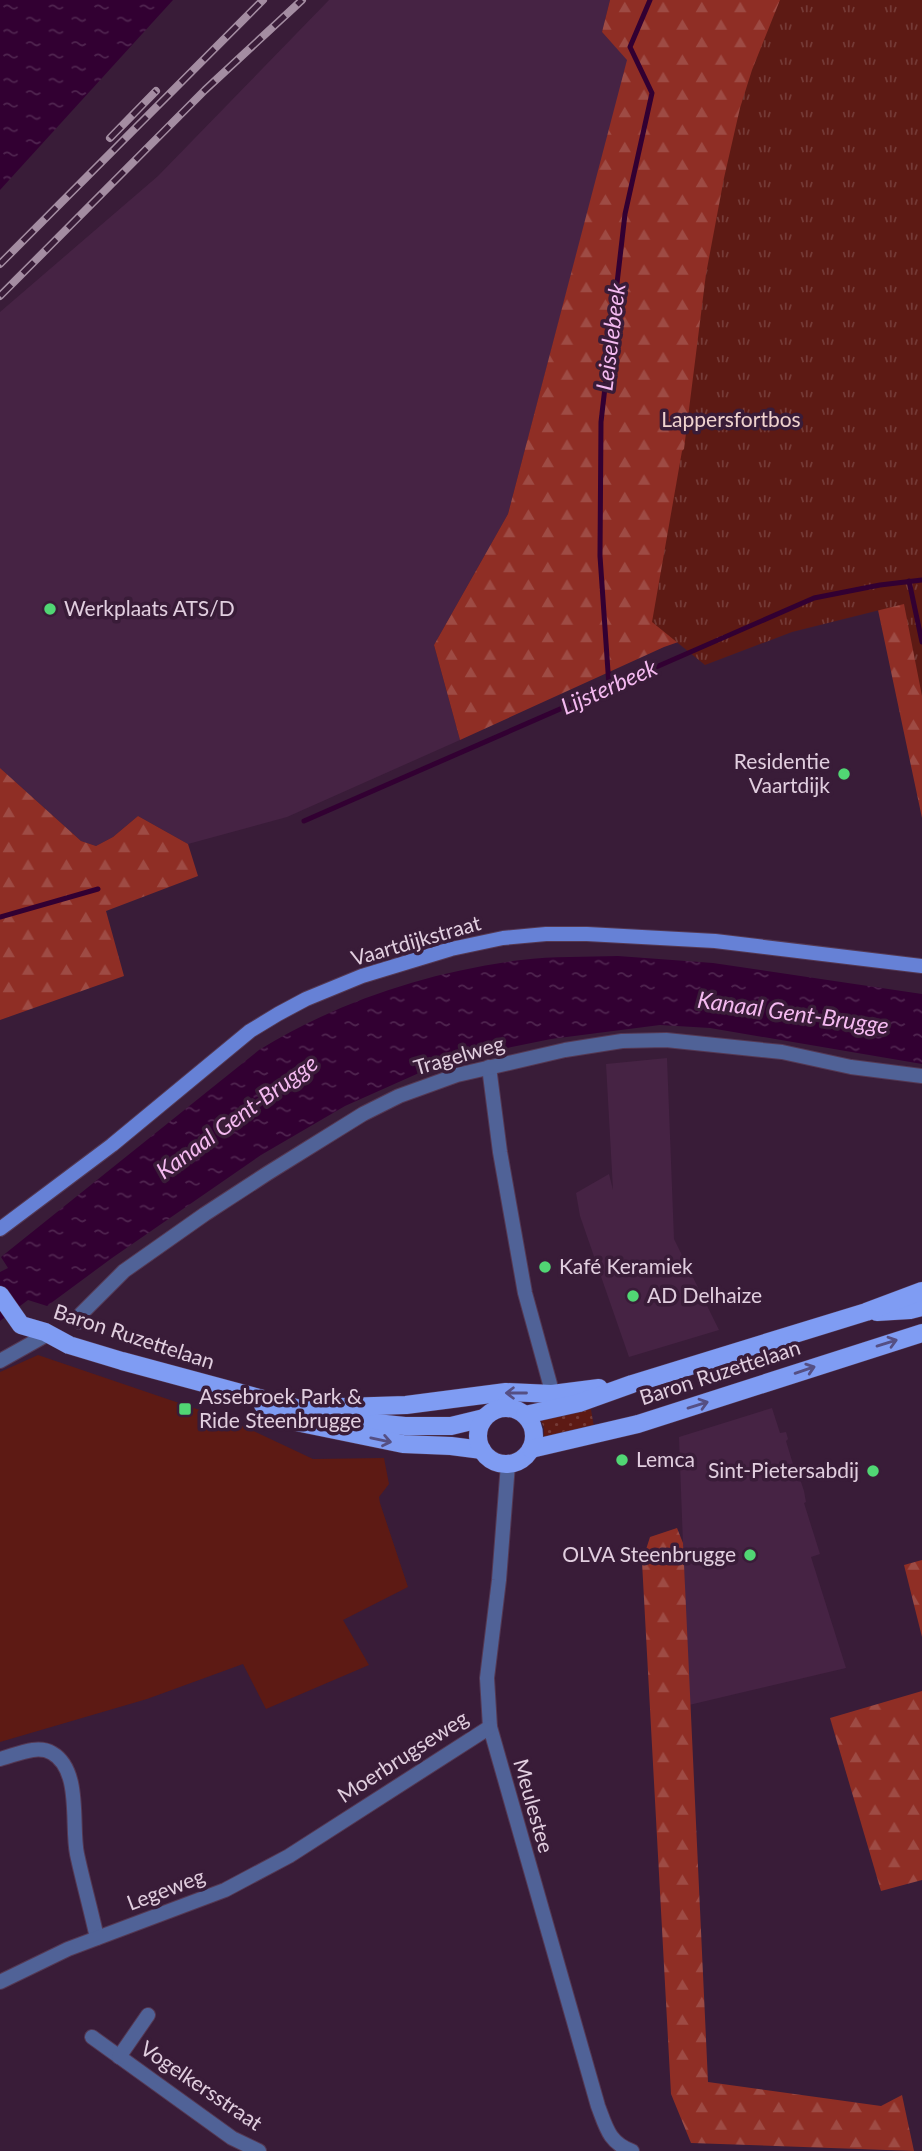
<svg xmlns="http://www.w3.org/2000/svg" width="922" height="2151" font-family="Lato,sans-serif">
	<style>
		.built { fill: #462344 }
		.grass { fill: url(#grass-dots) }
		.forest { fill: url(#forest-firs) }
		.park { fill: url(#park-tufts) }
		.garden { fill: #5d1a14 }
		.water { fill: url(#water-ripples) }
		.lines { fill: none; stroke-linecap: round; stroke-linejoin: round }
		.stream { stroke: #320032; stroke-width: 5 }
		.street-casing { stroke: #543853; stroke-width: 16 }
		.secondary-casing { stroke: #543853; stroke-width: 16 }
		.primary-casing { stroke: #543853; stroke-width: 19 }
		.street { stroke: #506297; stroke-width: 14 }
		.secondary { stroke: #6681d6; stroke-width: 14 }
		.primary { stroke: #7f9cf3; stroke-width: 18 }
		.rail-casing { stroke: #a48da2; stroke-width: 8 }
		.rail { stroke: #391c38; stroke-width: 5; stroke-dasharray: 16; stroke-linecap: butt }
		.oneway { stroke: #554f83 }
		.poi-dot { fill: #51d674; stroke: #391c38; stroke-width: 2.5 }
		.labels { text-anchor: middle; stroke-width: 7; stroke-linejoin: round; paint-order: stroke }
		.park-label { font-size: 21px; fill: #efd2ce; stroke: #391c38 }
		.poi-label { font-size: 21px; fill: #e1cedf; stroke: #391c38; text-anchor: start }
		.street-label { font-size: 21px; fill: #e1cedf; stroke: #391c38 }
		.water-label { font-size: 23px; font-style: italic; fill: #f4b9f0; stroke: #391c38 }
	</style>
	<defs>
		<pattern id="grass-dots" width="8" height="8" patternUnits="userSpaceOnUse" patternTransform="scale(1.75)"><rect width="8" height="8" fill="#5d1a14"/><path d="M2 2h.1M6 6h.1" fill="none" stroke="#743a36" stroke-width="1.8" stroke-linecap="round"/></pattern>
		<pattern id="forest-firs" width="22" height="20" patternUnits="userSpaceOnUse" patternTransform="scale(1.75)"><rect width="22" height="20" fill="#8f2e25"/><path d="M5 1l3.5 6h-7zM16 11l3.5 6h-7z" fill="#9e4b44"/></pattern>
		<pattern id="park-tufts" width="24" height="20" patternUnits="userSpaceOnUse" patternTransform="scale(1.75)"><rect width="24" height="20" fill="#5d1a14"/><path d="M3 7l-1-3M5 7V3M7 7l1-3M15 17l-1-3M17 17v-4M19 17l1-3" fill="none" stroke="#743a36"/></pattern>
		<pattern id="water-ripples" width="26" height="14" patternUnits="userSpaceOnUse" patternTransform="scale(1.75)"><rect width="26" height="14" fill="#320032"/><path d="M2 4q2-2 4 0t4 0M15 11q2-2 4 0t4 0" fill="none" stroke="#4f244f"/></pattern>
	</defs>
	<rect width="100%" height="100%" fill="#391c38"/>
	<g class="built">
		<polygon points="329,0 610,0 602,32 628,60 508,514 434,645 460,740 287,817 188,844 138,816 113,837 96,846 81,841 0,768 0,312 158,176"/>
		<polygon points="667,1058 674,1239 719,1330 629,1357 580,1216 576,1193 609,1174 613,1190 606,1064"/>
		<polygon points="772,1408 780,1433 786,1432 788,1439 786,1441 796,1474 798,1473 804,1491 806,1502 804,1503 820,1554 811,1557 846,1668 689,1705 679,1437"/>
	</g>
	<polygon class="grass" points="590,1404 594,1427 544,1439 544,1428 540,1418"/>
	<g class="forest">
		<polygon points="610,0 922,0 922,818 878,610 830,589 664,647 460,740 434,645 508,514 627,60 602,32"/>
		<polygon points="0,768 81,841 96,846 113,837 138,816 188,844 198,876 106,911 124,976 0,1020"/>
		<polygon points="677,1528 683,1543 708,2082 881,2106 902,2095 914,2151 691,2143 671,2094 642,1562 650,1537"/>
		<polygon points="922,1560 922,1637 904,1565"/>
		<polygon points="922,1691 922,1880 881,1891 830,1718"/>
	</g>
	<polygon class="park" points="780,0 922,0 922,696 904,604 792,632 705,665 652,622 682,451 684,449 706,274 724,178 740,108 752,70"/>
	<polygon class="garden" points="38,1355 232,1421 313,1459 384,1458 389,1484 379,1497 380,1503 408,1587 343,1620 369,1665 266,1709 243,1664 147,1699 0,1742 0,1372"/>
	<g class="water">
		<polygon points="0,0 173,0 0,190"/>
		<path d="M618,956L713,963L922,994V1064L710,1028L660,1025L551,1039L483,1053L419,1073L345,1106L261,1155L112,1258L47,1306L28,1300L0,1321V1272L8,1268L1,1257L259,1050C339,1001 428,972 521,960C553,956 586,957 618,956Z"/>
	</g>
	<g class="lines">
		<g class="stream">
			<polyline points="909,581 922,642"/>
			<polyline points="609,686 600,556 601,422 625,214 652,93 630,47 650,0"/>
			<polyline points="304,821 814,598 880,585 922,580"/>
			<polyline points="0,917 98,889"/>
		</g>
		<defs>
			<g id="street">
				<polyline points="489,1067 500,1152 525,1293 550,1384"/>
				<polyline points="79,1322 81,1314 124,1271 205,1214 268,1173 363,1114 399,1096 457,1075 565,1050 622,1041 666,1040 782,1052 851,1067 922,1076"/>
				<polyline points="0,1361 48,1334"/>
				<path d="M508,1464L499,1580L487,1678L490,1727L598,2106C606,2127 609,2143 632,2151"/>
				<path d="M0,1759C16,1755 37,1744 52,1753C82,1770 71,1826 77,1854C83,1882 91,1910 97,1938"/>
				<polyline points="0,1982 68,1949 225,1890 289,1856 490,1727"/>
				<polyline points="92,2037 232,2138 259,2151"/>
				<polyline points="119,2057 148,2015"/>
			</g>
			<polyline id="secondary" points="0,1229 112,1145 250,1031 278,1014 306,999 362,976 451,949 503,938 546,934 587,934 715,941 922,966"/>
			<g id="primary">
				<polyline points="0,1295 21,1325 45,1332 69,1345 122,1361 337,1419 405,1426 451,1426 484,1418"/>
				<polyline points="877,1312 910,1310 922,1307"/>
				<polyline points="311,1401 343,1407 406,1405 506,1392 552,1394 599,1388"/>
				<polyline points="263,1405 286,1420 403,1444 451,1446 482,1450"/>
				<circle cx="506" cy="1436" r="28"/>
				<polyline points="525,1415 579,1403 632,1384 866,1312 922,1291"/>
				<polyline points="531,1449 638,1424 922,1333"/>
			</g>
		</defs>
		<use href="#street" class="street-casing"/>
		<use href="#secondary" class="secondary-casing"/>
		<use href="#primary" class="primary-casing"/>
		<use href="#street" class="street"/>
		<use href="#secondary" class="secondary"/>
		<use href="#primary" class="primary"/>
		<defs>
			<g id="rail">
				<polyline points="110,138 156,91"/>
				<polyline points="0,264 263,0"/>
				<polyline points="0,296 205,90 302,0"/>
			</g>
		</defs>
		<use href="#rail" class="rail-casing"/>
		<use href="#rail" class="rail"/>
	</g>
	<defs><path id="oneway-shaft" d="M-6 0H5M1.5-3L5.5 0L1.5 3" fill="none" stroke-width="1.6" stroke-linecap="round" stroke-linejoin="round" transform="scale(1.75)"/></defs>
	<g class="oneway">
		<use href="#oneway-shaft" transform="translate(887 1343) rotate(-17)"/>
		<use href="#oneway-shaft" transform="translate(805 1370) rotate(-19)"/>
		<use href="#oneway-shaft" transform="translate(516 1393) rotate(-180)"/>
		<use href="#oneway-shaft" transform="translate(698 1405) rotate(-17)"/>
		<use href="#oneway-shaft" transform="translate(381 1440) rotate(12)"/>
	</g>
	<g class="poi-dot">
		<circle cx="50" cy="609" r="7"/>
		<circle cx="844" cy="774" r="7"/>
		<circle cx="545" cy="1267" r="7"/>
		<circle cx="633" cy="1296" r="7"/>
		<rect x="178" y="1402" width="14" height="14" rx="3.5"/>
		<circle cx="622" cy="1460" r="7"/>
		<circle cx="873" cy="1471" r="7"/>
		<circle cx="750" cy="1555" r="7"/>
	</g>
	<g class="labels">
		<g class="park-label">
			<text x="731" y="427">Lappersfortbos</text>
		</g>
		<g class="poi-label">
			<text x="64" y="616">Werkplaats ATS/D</text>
			<text x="830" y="769" text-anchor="end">Residentie<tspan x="830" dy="24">Vaartdijk</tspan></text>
			<text x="559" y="1274">Kafé Keramiek</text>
			<text x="647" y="1303">AD Delhaize</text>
			<text x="199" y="1404">Assebroek Park &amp;<tspan x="199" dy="24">Ride Steenbrugge</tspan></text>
			<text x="636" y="1467">Lemca</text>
			<text x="859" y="1478" text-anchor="end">Sint-Pietersabdij</text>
			<text x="736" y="1562" text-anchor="end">OLVA Steenbrugge</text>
		</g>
		<g class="street-label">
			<text transform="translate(416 941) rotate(-16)" y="7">Vaartdijkstraat</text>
			<text transform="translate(459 1056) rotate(-16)" y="7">Tragelweg</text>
			<text transform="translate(134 1337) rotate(18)" y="7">Baron Ruzettelaan</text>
			<text transform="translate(720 1373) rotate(-18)" y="7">Baron Ruzettelaan</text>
			<text transform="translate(403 1757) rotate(-33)" y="7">Moerbrugseweg</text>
			<text transform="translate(533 1806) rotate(74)" y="7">Meulestee</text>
			<text transform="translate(166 1890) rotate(-21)" y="7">Legeweg</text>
			<text transform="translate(201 2086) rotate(34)" y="7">Vogelkersstraat</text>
		</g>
		<g class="water-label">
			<text transform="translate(611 337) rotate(-83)" y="8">Leiselebeek</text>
			<text transform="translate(609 687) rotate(-24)" y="8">Lijsterbeek</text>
			<text transform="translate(793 1013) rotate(8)" y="8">Kanaal Gent-Brugge</text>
			<text transform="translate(237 1117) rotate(-36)" y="8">Kanaal Gent-Brugge</text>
		</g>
	</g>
</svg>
